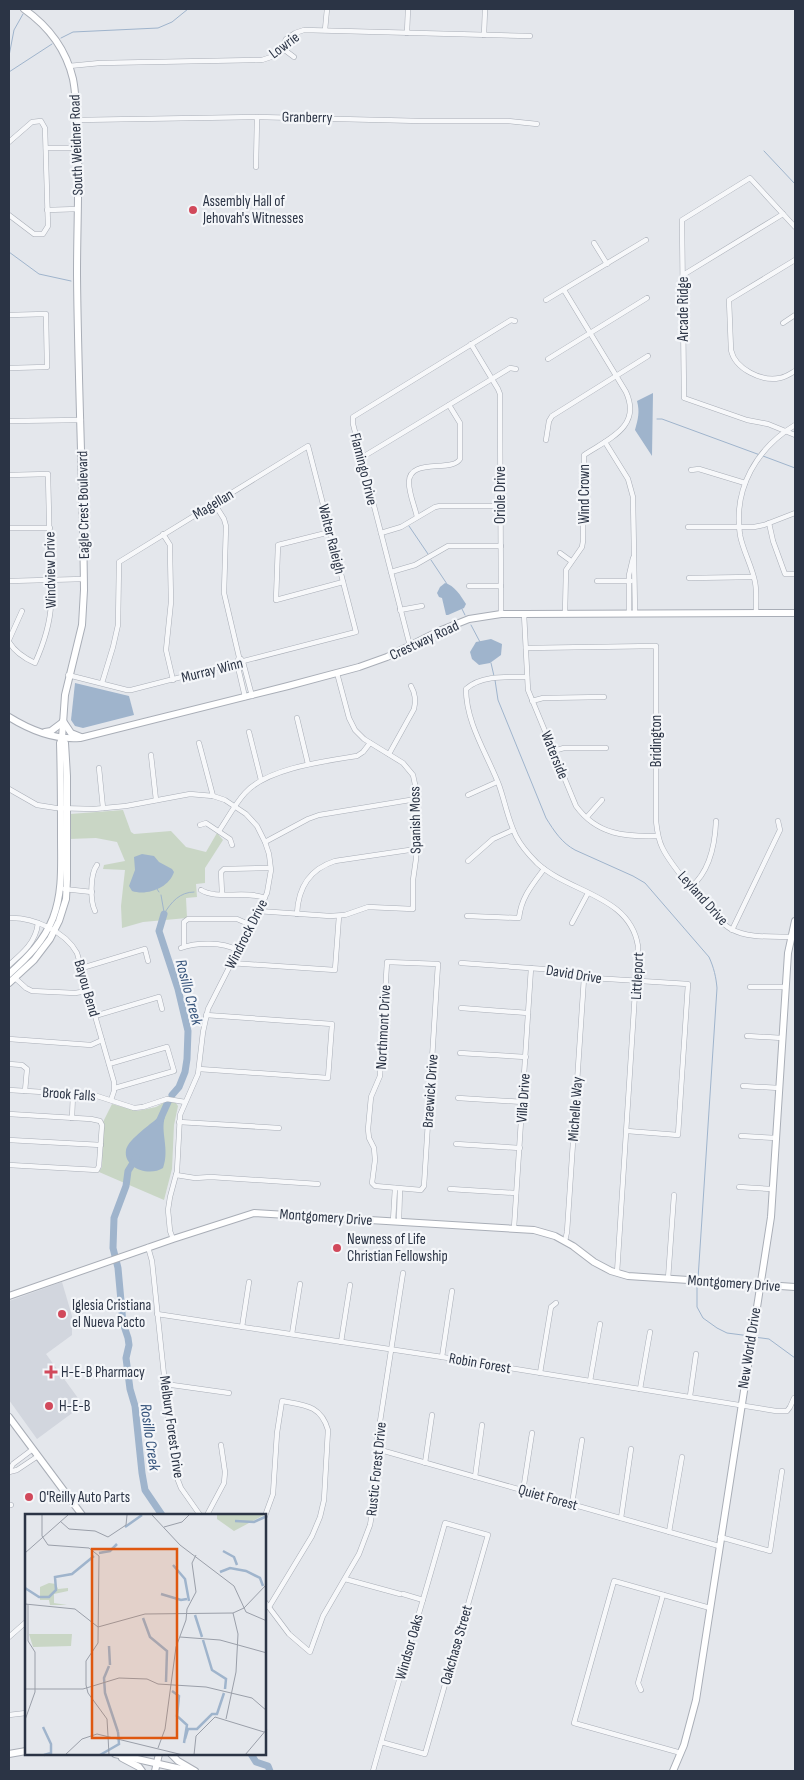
<svg xmlns="http://www.w3.org/2000/svg" width="804" height="1780" font-family="'Sofia Sans Condensed',sans-serif">
	<style>
		.built { fill: #d2d6de }
		.green { fill: #c9d6c5 }
		.water { fill: #9fb4cc }
		.lines { fill: none; stroke-linecap: round; stroke-linejoin: round }
		.stream { stroke: #9fb4cc; stroke-width: 1 }
		.river { stroke: #9fb4cc; stroke-width: 7 }
		.street-casing { stroke: #a9aeb7; stroke-width: 5.5 }
		.secondary-casing { stroke: #a9aeb7; stroke-width: 8 }
		.street { stroke: #f7f8fa; stroke-width: 4.5 }
		.secondary { stroke: #fff; stroke-width: 6 }
		.poi-dot { fill: #d1495b; stroke: #f4f6f9; stroke-width: 2 }
		.labels { text-anchor: middle; stroke-width: 4.5; stroke-linejoin: round; paint-order: stroke }
		.street-label { font-size: 15px; fill: #2b3445; stroke: #f4f6f9 }
		.poi-label { font-size: 15px; fill: #2b3445; stroke: #f4f6f9; text-anchor: start }
		.water-label { font-size: 16px; font-style: italic; fill: #34527a; stroke: #f4f6f9 }
		.inset-river { fill: none; stroke: #9fb4cc; stroke-width: 2.5 }
		.inset-road { fill: none; stroke: #9a9fa9; stroke-width: 1 }
		.view { fill: #df570f; fill-opacity: 0.15; stroke: #df570f; stroke-width: 2.5 }
		.inset-edge { fill: none; stroke: #2b3445; stroke-width: 2.5 }
	</style>
	<rect width="100%" height="100%" fill="#e4e7ec"/>
	<polygon class="built" points="62,1282 72,1316 72,1335 46,1354 83,1405 37,1439 9,1400 9,1301"/>
	<g class="green">
		<polygon points="123,810 131,832 134,834 171,831 186,847 206,852 217,833 223,840 205,868 205,883 196,884 197,897 186,898 187,918 143,922 122,928 121,906 125,870 103,869 104,865 125,861 117,842 96,838 69,839 70,814"/>
		<polygon points="165,1102 175,1102 178,1106 174,1125 172,1169 164,1200 99,1172 102,1167 103,1122 112,1104 137,1111 156,1107"/>
	</g>
	<g class="water">
		<path d="M653,393L652,456L635,430C638,419 640,412 637,401Z"/>
		<path d="M445,583C454,585 461,596 466,604L464,608L448,615H446L442,598L439,597L437,593L440,587Z"/>
		<polygon points="491,639 502,644 501,655 490,663 479,665 472,659 470,652 476,642"/>
		<polygon points="75,683 129,696 134,715 83,728 75,726 71,720"/>
		<path d="M142,854L154,856L159,862L172,869L174,872C169,888 147,896 132,891L129,886L135,870L134,857Z"/>
		<path d="M162,1114L165,1117C160,1132 170,1149 163,1168C149,1177 123,1168 126,1150C128,1139 153,1123 162,1114Z"/>
	</g>
	<g class="lines">
		<g class="stream">
			<polyline points="61,38 73,32 158,28 172,22 188,9"/>
			<polyline points="9,56 14,30 23,14"/>
			<polyline points="9,72 52,44"/>
			<polyline points="764,151 795,184"/>
			<polyline points="9,252 39,274 71,281"/>
			<polyline points="657,419 662,419 760,455"/>
			<polyline points="763,456 795,468"/>
			<polyline points="409,526 428,554"/>
			<polyline points="431,560 447,584"/>
			<polyline points="462,609 465,615"/>
			<polyline points="471,625 480,642"/>
			<polyline points="491,663 494,676"/>
			<path d="M495,680L498,700L546,818C554,831 562,843 575,850L633,876L645,883L709,957C714,968 716,977 717,988L698,1279"/>
			<polyline points="157,889 159,892"/>
			<polyline points="161,895 164,912"/>
			<path d="M164,914C171,902 180,892 194,892"/>
			<polyline points="697,1283 697,1307 703,1318 717,1328 727,1333 750,1336"/>
			<polyline points="754,1337 769,1339 795,1358"/>
		</g>
		<g class="river">
			<polyline points="164,914 159,931 178,989 188,1031 187,1059 185,1072 179,1087 172,1095"/>
			<polyline points="159,1122 168,1102"/>
			<polyline points="136,1158 128,1171 126,1186 114,1218 113,1248 118,1268 123,1323 128,1338 129,1345 126,1358 130,1389 135,1406 142,1473 145,1490 162,1515"/>
			<polyline points="251,1754 256,1762 268,1766 270,1771"/>
		</g>
		<defs>
			<g id="street">
				<polyline points="325,30 327,9"/>
				<polyline points="407,33 408,9"/>
				<polyline points="484,35 485,9"/>
				<polyline points="282,48 294,57"/>
				<polyline points="69,66 100,63 262,60 274,56 282,48 286,39 295,33 304,30 530,36"/>
				<polyline points="77,120 257,117 421,121 508,121 537,124"/>
				<polyline points="9,142 32,122 41,121 45,128 48,226 43,234 34,234 9,215"/>
				<polyline points="46,148 78,148"/>
				<polyline points="256,167 257,117"/>
				<polyline points="47,210 78,209"/>
				<polyline points="795,227 750,178 682,220 684,398 747,420 768,424 795,435"/>
				<polyline points="594,243 607,264"/>
				<path d="M795,260L729,300L731,350C735,369 762,382 780,378C786,377 790,374 795,371"/>
				<polyline points="683,275 783,214"/>
				<path d="M564,290L626,392C642,427 608,439 584,455L583,541L582,547L566,570L565,614"/>
				<polyline points="546,300 646,240"/>
				<polyline points="9,315 46,314 47,367 9,368"/>
				<polyline points="783,323 795,315"/>
				<polyline points="471,344 498,389 500,394 501,614"/>
				<polyline points="548,359 647,298"/>
				<polyline points="9,421 81,420"/>
				<polyline points="546,440 549,421 552,416 648,356"/>
				<polyline points="605,442 628,479 633,497 635,613"/>
				<polyline points="361,458 510,368 516,369"/>
				<polyline points="691,470 699,469 745,483"/>
				<path d="M9,475L48,474L51,604C50,625 44,643 35,663C24,658 15,652 9,642"/>
				<polyline points="214,503 224,519 226,526 224,593 239,657 237,663 245,697"/>
				<path d="M417,517C415,507 409,494 409,483C408,457 452,473 460,459V423L449,405"/>
				<polyline points="769,523 773,541 785,574 795,574"/>
				<polyline points="688,527 754,527 764,525 795,513"/>
				<polyline points="9,528 50,528"/>
				<polyline points="330,532 278,545 276,600 343,582"/>
				<polyline points="381,533 401,527 435,507 440,506 500,506"/>
				<polyline points="163,534 170,545 170,551 171,602 166,650 173,680"/>
				<polyline points="560,553 571,561"/>
				<polyline points="391,572 415,565 448,546 501,546"/>
				<polyline points="689,578 753,577"/>
				<polyline points="9,581 84,579"/>
				<polyline points="597,581 631,581"/>
				<polyline points="469,586 501,586"/>
				<polyline points="400,610 422,606"/>
				<polyline points="629,613 629,575 633,558"/>
				<path d="M756,613C756,603 757,592 755,582C752,566 743,551 740,535C733,488 757,448 795,425"/>
				<path d="M524,614L528,690L576,806C597,835 626,837 658,836"/>
				<polyline points="9,640 22,611"/>
				<polyline points="410,646 353,424 353,417 511,320 515,321"/>
				<path d="M526,648L656,646V821C657,830 658,839 662,847C669,863 717,922 731,929C749,939 775,936 795,937"/>
				<polyline points="241,659 243,662 252,696"/>
				<polyline points="68,675 127,690 131,690 356,632 308,446 119,562 118,625 113,647 102,683"/>
				<path d="M527,677C507,677 481,675 466,689C466,723 487,754 499,785C505,802 508,820 516,836C521,846 529,855 537,863C569,893 630,895 638,946L617,1273"/>
				<polyline points="532,701 543,698 604,697"/>
				<polyline points="297,718 308,764"/>
				<polyline points="249,732 261,780"/>
				<polyline points="199,743 213,796"/>
				<polyline points="553,751 564,748 606,748"/>
				<path d="M389,754L414,709C416,701 415,693 411,686"/>
				<polyline points="151,755 156,800"/>
				<polyline points="99,768 103,808"/>
				<polyline points="9,789 37,805 56,808 94,809 126,806 190,794 213,796 225,800 246,814 257,826 265,842 269,854 271,870 267,893 208,1009 203,1032 198,1074 180,1115 177,1171 170,1197 168,1210 170,1231 173,1239"/>
				<polyline points="468,795 497,782"/>
				<polyline points="587,817 602,800"/>
				<polyline points="200,825 206,823 230,839 232,845"/>
				<path d="M219,831C227,819 235,804 245,793C267,768 326,761 357,756L363,752L370,743"/>
				<polyline points="265,842 308,819 319,815 416,799"/>
				<polyline points="468,861 493,839 513,830"/>
				<path d="M691,887C710,871 715,845 716,821"/>
				<polyline points="64,889 92,892"/>
				<path d="M201,890C217,900 245,890 265,898"/>
				<polyline points="222,894 221,872 224,869 270,868"/>
				<path d="M95,911C90,901 90,874 97,865"/>
				<polyline points="258,911 330,916 345,915 368,907 413,909 413,880 416,859 416,789 413,775 403,763 364,739 355,730 349,718 337,673"/>
				<path d="M297,914C298,888 310,869 335,861L416,849"/>
				<path d="M467,916L519,918C521,898 532,885 544,869"/>
				<path d="M9,918C33,917 65,931 77,953L114,1082V1091L111,1100"/>
				<polyline points="572,923 588,893"/>
				<polyline points="732,930 780,830 778,821"/>
				<polyline points="184,946 184,922 188,919 237,919 251,925"/>
				<path d="M181,948C197,942 223,942 237,950"/>
				<polygon points="387,962 438,964 424,1186 421,1190 375,1186 372,1183 375,1160 374,1148 369,1138 368,1129 371,1097 380,1076"/>
				<polyline points="231,963 335,970 339,916"/>
				<polyline points="461,963 557,970 577,977 688,984 678,1135 627,1131"/>
				<path d="M9,965C23,953 36,942 38,923"/>
				<polyline points="82,968 145,949 148,961"/>
				<polyline points="15,978 26,988 32,991 75,993 88,991"/>
				<polyline points="750,987 786,987"/>
				<polyline points="461,1008 528,1013"/>
				<polyline points="95,1016 159,997 162,1009"/>
				<polyline points="747,1036 782,1038"/>
				<polyline points="9,1039 91,1045 102,1040"/>
				<polyline points="460,1053 526,1057"/>
				<polyline points="9,1064 22,1065 27,1069 25,1091"/>
				<polyline points="109,1064 167,1047 174,1071 115,1088"/>
				<polyline points="199,1069 328,1078 332,1024 206,1015"/>
				<polyline points="743,1086 779,1088"/>
				<polyline points="9,1090 94,1095 134,1108 143,1107 167,1099 185,1102"/>
				<polyline points="458,1098 523,1102"/>
				<polyline points="9,1114 91,1119 100,1121 102,1125 99,1166 97,1170 9,1165"/>
				<polyline points="72,1118 73,1094"/>
				<polyline points="179,1122 279,1128"/>
				<polyline points="741,1136 776,1138"/>
				<polyline points="9,1140 101,1145"/>
				<polyline points="456,1144 520,1148"/>
				<polyline points="176,1175 195,1178 211,1177 318,1184"/>
				<polyline points="739,1187 772,1189"/>
				<polyline points="450,1189 516,1193"/>
				<polyline points="393,1221 395,1188"/>
				<polyline points="399,1221 400,1189"/>
				<polyline points="514,1228 531,968"/>
				<polyline points="565,1241 567,1232 584,978"/>
				<polyline points="148,1247 152,1261 174,1470 181,1488 200,1515"/>
				<polyline points="668,1279 674,1195"/>
				<polyline points="157,1314 442,1357 776,1411 787,1411 790,1407 794,1398"/>
				<polyline points="242,1327 249,1282"/>
				<polyline points="292,1334 300,1284"/>
				<polyline points="341,1342 350,1285"/>
				<polyline points="442,1357 452,1291"/>
				<polyline points="540,1373 551,1307 556,1303"/>
				<polyline points="590,1381 600,1324"/>
				<polyline points="165,1384 229,1393"/>
				<polyline points="640,1389 650,1332"/>
				<polyline points="690,1396 696,1354"/>
				<polyline points="377,1449 719,1546"/>
				<polyline points="425,1463 432,1415"/>
				<polyline points="9,1471 13,1464 33,1449"/>
				<polyline points="9,1472 17,1470 38,1456"/>
				<polyline points="475,1477 482,1425"/>
				<polyline points="523,1491 532,1433"/>
				<polyline points="572,1504 582,1440"/>
				<polyline points="9,1505 11,1505"/>
				<polyline points="207,1515 224,1483 225,1472 221,1445"/>
				<path d="M265,1516L273,1494L277,1433L282,1401C304,1405 321,1405 328,1430L324,1500L320,1517L312,1536L269,1607"/>
				<polyline points="621,1518 631,1449"/>
				<polyline points="669,1532 682,1457"/>
				<polyline points="720,1537 770,1551 782,1471"/>
				<polyline points="345,1579 400,1594"/>
				<polyline points="403,1594 423,1600"/>
				<polyline points="265,1602 289,1634 310,1652 323,1616 359,1554 370,1525 375,1497 377,1441 403,1273"/>
				<polyline points="9,1637 26,1622"/>
				<polyline points="641,1690 638,1683 663,1595"/>
				<polyline points="9,1715 26,1713"/>
				<polyline points="681,1753 574,1723 614,1581 710,1608"/>
				<path d="M373,1771C396,1688 422,1606 445,1523L488,1535L425,1754L381,1742"/>
			</g>
			<g id="secondary">
				<path d="M9,717C30,730 55,740 80,738L288,686L359,667L387,657L439,631L469,619L501,614H524L795,613"/>
				<polyline points="63,721 71,733 81,737"/>
				<polyline points="45,732 51,731 63,722"/>
				<path d="M9,974C27,958 44,941 53,918C63,892 61,865 61,838C61,807 61,775 60,743L62,738L65,695L82,625L84,590C83,485 78,380 77,275C77,231 79,187 78,143C77,121 77,100 73,79C66,49 48,26 24,9"/>
				<polyline points="9,983 34,960 50,939 59,921 66,899 67,879 67,776 65,743 62,738"/>
				<polyline points="9,1296 173,1239 254,1213 534,1230 555,1236 573,1246 594,1262 611,1271 628,1276 795,1287"/>
				<polyline points="9,1417 82,1515"/>
				<polyline points="9,1754 26,1751"/>
				<polyline points="115,1754 190,1771"/>
				<polyline points="171,1754 178,1761 195,1771"/>
				<polyline points="122,1758 139,1767 142,1771"/>
				<polyline points="155,1771 159,1754"/>
				<polyline points="673,1771 684,1745 696,1700 771,1217 788,953 795,921"/>
			</g>
		</defs>
		<use href="#street" class="street-casing"/>
		<use href="#secondary" class="secondary-casing"/>
		<use href="#street" class="street"/>
		<use href="#secondary" class="secondary"/>
	</g>
	<g class="poi-dot">
		<circle cx="193" cy="210" r="5"/>
		<circle cx="337" cy="1248" r="5"/>
		<circle cx="62" cy="1314" r="5"/>
		<path d="M48.5 1364.5h5v5h5v5h-5v5h-5v-5h-5v-5h5z"/>
		<circle cx="49" cy="1406" r="5"/>
		<circle cx="29" cy="1497" r="5"/>
	</g>
	<g class="labels">
		<g class="street-label">
			<text transform="translate(284 45) rotate(-37)" y="5">Lowrie</text>
			<text transform="translate(307 117) rotate(1)" y="5">Granberry</text>
			<text transform="translate(76 145) rotate(-92)" y="5">South Weidner Road</text>
			<text transform="translate(683 309) rotate(-90)" y="5">Arcade Ridge</text>
			<text transform="translate(364 469) rotate(76)" y="5">Flamingo Drive</text>
			<text transform="translate(584 494) rotate(-90)" y="5">Wind Crown</text>
			<text transform="translate(500 495) rotate(-90)" y="5">Oriole Drive</text>
			<text transform="translate(213 504) rotate(-31)" y="5">Magellan</text>
			<text transform="translate(83 505) rotate(-91)" y="5">Eagle Crest Boulevard</text>
			<text transform="translate(332 539) rotate(76)" y="5">Walter Raleigh</text>
			<text transform="translate(50 570) rotate(-91)" y="5">Windview Drive</text>
			<text transform="translate(424 640) rotate(-25)" y="5">Crestway Road</text>
			<text transform="translate(212 670) rotate(-14)" y="5">Murray Winn</text>
			<text transform="translate(656 741) rotate(-90)" y="5">Bridington</text>
			<text transform="translate(555 755) rotate(68)" y="5">Waterside</text>
			<text transform="translate(415 820) rotate(-91)" y="5">Spanish Moss</text>
			<text transform="translate(703 898) rotate(48)" y="5">Leyland Drive</text>
			<text transform="translate(246 934) rotate(-63)" y="5">Windrock Drive</text>
			<text transform="translate(574 974) rotate(9)" y="5">David Drive</text>
			<text transform="translate(637 976) rotate(-87)" y="5">Littleport</text>
			<text transform="translate(87 988) rotate(74)" y="5">Bayou Bend</text>
			<text transform="translate(383 1027) rotate(-87)" y="5">Northmont Drive</text>
			<text transform="translate(430 1091) rotate(-86)" y="5">Braewick Drive</text>
			<text transform="translate(69 1094) rotate(4)" y="5">Brook Falls</text>
			<text transform="translate(523 1098) rotate(-86)" y="5">Villa Drive</text>
			<text transform="translate(575 1109) rotate(-86)" y="5">Michelle Way</text>
			<text transform="translate(326 1217) rotate(4)" y="5">Montgomery Drive</text>
			<text transform="translate(734 1283) rotate(4)" y="5">Montgomery Drive</text>
			<text transform="translate(749 1348) rotate(-81)" y="5">New World Drive</text>
			<text transform="translate(480 1363) rotate(10)" y="5">Robin Forest</text>
			<text transform="translate(172 1427) rotate(82)" y="5">Melbury Forest Drive</text>
			<text transform="translate(376 1469) rotate(-84)" y="5">Rustic Forest Drive</text>
			<text transform="translate(548 1497) rotate(16)" y="5">Quiet Forest</text>
			<text transform="translate(456 1645) rotate(-74)" y="5">Oakchase Street</text>
			<text transform="translate(409 1647) rotate(-74)" y="5">Windsor Oaks</text>
		</g>
		<g class="poi-label">
			<text x="203" y="206">Assembly Hall of<tspan x="203" dy="17">Jehovah's Witnesses</tspan></text>
			<text x="347" y="1244">Newness of Life<tspan x="347" dy="17">Christian Fellowship</tspan></text>
			<text x="72" y="1310">Iglesia Cristiana<tspan x="72" dy="17">el Nueva Pacto</tspan></text>
			<text x="61" y="1377">H-E-B Pharmacy</text>
			<text x="59" y="1411">H-E-B</text>
			<text x="39" y="1502">O'Reilly Auto Parts</text>
		</g>
		<g class="water-label">
			<text transform="translate(190 992) rotate(75)" y="6">Rosillo Creek</text>
			<text transform="translate(151 1437) rotate(82)" y="6">Rosillo Creek</text>
		</g>
	</g>
	<g transform="translate(25 1514)">
		<rect width="241" height="241" fill="#e4e7ec"/>
		<path d="M192,1H239L209,17L192,5ZM24,69L31,70L33,75L43,74V77L29,80V89L42,91H25L24,86H15V73ZM4,120H47L46,132L8,133Z" fill="#c9d6c5"/>
		<path class="inset-river" d="M210,7L229,8L242,2M100,13L117,1M198,37L209,43L212,51M74,39L85,37L92,30M148,51L160,65L164,87M195,58L205,54L221,57L235,64L238,72M0,74L14,83H24L31,76L30,63L47,60L69,42M136,80L156,86L162,85M170,101L177,123M118,104L125,123L142,137L141,168M178,126L187,156L201,165L200,175M84,132L85,151M84,152L79,164L80,179L93,218M147,177L154,182L152,202L162,211L159,229M18,213L26,230V239L19,241M160,225L163,215H172L187,200H192L199,179M75,241L94,230L93,218"/>
		<path class="inset-road" d="M17,1V22L23,31L64,34L74,42L73,129L61,147V171L63,179L82,205L83,222M127,1L155,31L209,72L221,98L242,107M35,7L44,15L70,17L83,23L101,11L102,1M139,13L157,8L164,1M0,39L43,1M0,90L50,95L73,113M73,113L120,100L208,99L219,94L242,70M155,123L195,126L242,139M0,175H58L94,164L122,165L133,170L181,173L227,184L242,197M201,205L211,158L213,120L208,99M0,206L10,178V138L3,127V90M83,222L84,241M133,234L140,215L151,133L161,106L162,95L171,78L167,49L171,41M40,241L57,225L72,220L158,241M169,241L171,222L190,203L239,218M220,241L242,215"/>
		<path class="view" d="M67,35H152V224H67Z"/>
		<rect width="241" height="241" class="inset-edge"/>
	</g>
	<rect width="804" height="1780" fill="none" stroke="#2b3445" stroke-width="20"/>
</svg>
